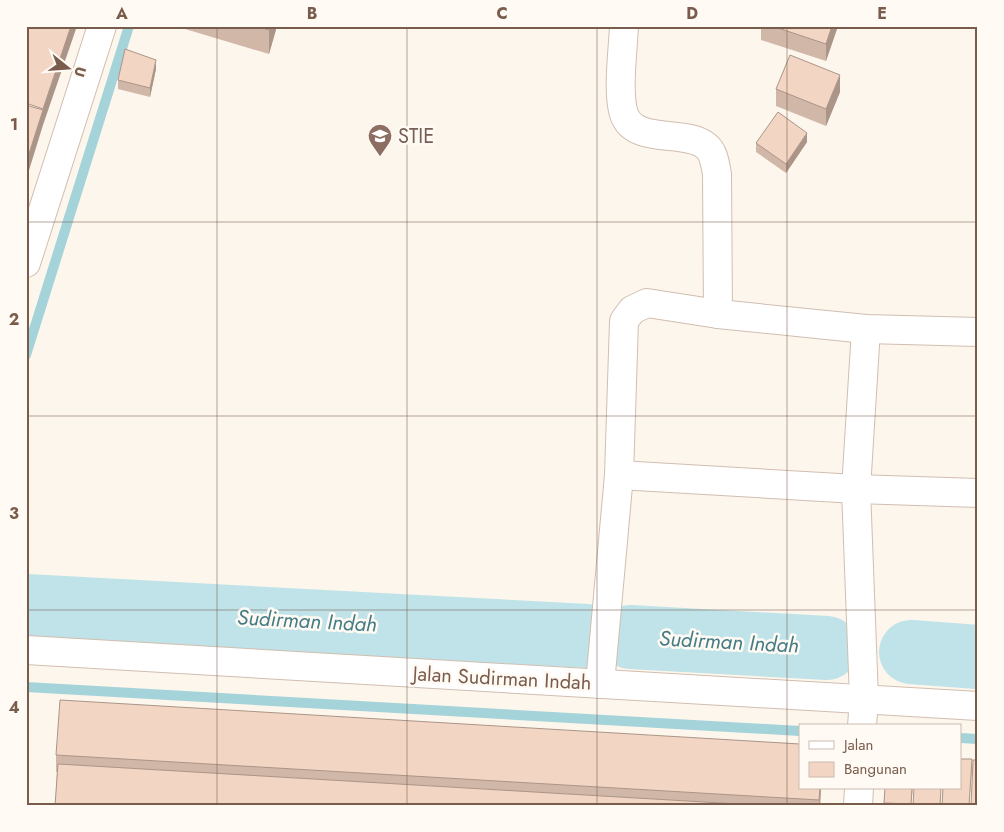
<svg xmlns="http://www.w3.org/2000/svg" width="1004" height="832" font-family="Jost,sans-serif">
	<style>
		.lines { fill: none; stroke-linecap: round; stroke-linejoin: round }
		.stream { stroke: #a5d3da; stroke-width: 10 }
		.river { stroke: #bfe3e8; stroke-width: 64 }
		.minor-casing { stroke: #d1beb0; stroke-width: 30 }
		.minor { stroke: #fff; stroke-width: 28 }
		.wall { fill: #d1b7a8 }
		.shaded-wall { fill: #aa9588 }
		.building { fill: #f3d5c3; stroke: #aa9588 }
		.grid { fill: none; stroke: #7a5c4d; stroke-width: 1; stroke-opacity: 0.55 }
		.labels { text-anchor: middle; stroke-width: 5; stroke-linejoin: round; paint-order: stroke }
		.education-label { font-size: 20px; fill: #785e54; stroke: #fffaf3; text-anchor: start }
		.street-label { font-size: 20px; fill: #7a5c4d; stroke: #fffaf3 }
		.water-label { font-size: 21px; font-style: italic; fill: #437c86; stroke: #fffaf3 }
		.neatline { fill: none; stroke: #7a5c4d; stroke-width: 2 }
		.grid-label { font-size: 16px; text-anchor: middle; font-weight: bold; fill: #7a5c4d }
	</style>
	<rect width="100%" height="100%" fill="#fdf6ec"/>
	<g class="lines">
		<g class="stream">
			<polyline points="26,355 129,26"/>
			<polyline points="26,687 800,731"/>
			<polyline points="960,738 978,739"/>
		</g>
		<g class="river">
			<polyline points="26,606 587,636"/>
			<polyline points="630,637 827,648"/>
			<polyline points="911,652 978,657"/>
		</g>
		<defs>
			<g id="minor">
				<path d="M624,26C623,50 617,93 624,114C634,145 686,129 706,146C714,152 715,164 717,174L718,314"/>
				<polyline points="26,263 102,26"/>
				<polyline points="619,475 856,489 978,493"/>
				<polyline points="26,650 978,706"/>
				<polyline points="600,684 619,475 624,321 632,310 647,303 718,314 866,329 978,332"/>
				<polyline points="862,726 864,699 856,489 866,329"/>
				<polyline points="858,806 859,788"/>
			</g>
		</defs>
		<use href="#minor" class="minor-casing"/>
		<use href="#minor" class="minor"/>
	</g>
	<g class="wall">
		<polygon points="175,26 277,26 269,54"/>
		<polygon points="761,26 838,26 826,61 761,40"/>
		<polygon points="156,69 150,97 118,89 118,80"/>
		<polygon points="776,89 840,92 826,126 776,106"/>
		<polygon points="807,142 786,173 756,152 756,143"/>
		<polygon points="56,755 821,788 820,806 55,806 57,772 56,772"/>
		<polygon points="885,788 913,788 911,806 884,806"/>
	</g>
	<g class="shaded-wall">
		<polygon points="71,26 76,26 76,29 43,125 26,180 26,163 43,109"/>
		<polygon points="270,26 277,26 269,54 269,30"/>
		<polygon points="832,26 838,26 826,61 826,44"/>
		<polygon points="156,60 156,69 150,97 150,88"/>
		<polygon points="840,75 840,92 826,126 826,109"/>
		<polygon points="807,133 807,142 786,173 786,164"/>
		<polygon points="972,759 972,768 969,806"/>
		<polygon points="820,788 821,788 820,806 819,806"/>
	</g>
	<g class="building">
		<polygon points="26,26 71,26 43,109 26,103"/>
		<polygon points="256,26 270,26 269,30"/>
		<polygon points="772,26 832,26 826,44"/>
		<polygon points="125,49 156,60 150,88 118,80"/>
		<polygon points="790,55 840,75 826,109 776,89"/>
		<polygon points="26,105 43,110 26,163"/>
		<polygon points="778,112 807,133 786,164 756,143"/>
		<polygon points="60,700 800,744 800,788 820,788 819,800 56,755"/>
		<polygon points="960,759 972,759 969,806 942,806 943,788 960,788"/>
		<polygon points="973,760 978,760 978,806 971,806"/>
		<polygon points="58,764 772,806 55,806"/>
		<polygon points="885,788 912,788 911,804 884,803"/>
		<polygon points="914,788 941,788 940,806 913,805"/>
	</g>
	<path class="grid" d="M217,26V806M407,26V806M597,26V806M787,26V806M26,222H978M26,416H978M26,610H978"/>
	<defs>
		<symbol id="university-pin" viewBox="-11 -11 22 30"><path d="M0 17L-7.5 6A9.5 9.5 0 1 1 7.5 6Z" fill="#8d6e63" stroke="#fffaf3"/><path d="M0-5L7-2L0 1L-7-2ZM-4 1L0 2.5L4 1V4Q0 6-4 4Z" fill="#fff"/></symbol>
	</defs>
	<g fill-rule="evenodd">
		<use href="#university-pin" x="366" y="122" width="28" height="38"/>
	</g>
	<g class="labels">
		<g class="education-label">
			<text x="398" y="143">STIE</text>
		</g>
		<g class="street-label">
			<text transform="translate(502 678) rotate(3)" y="7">Jalan Sudirman Indah</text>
		</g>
		<g class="water-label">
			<text transform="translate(307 621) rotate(3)" y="7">Sudirman Indah</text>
			<text transform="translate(729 642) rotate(3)" y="7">Sudirman Indah</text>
		</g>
	</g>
	<rect width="1004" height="832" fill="none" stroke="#fffaf3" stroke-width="55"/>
	<rect x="799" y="724" width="162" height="65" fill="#fffaf3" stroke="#cabbb1"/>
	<rect x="809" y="741" width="25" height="8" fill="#ffffff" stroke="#cabbb1"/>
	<text x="844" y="750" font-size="15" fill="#7a5c4d">Jalan</text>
	<rect x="809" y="762" width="25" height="15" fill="#f3d5c3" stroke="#cabbb1"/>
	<text x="844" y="774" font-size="15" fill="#7a5c4d">Bangunan</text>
	<g transform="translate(68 68) rotate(107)" stroke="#fffaf3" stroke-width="4" paint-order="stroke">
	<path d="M0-4L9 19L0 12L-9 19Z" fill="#7a5c4d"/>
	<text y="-8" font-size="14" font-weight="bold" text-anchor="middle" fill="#7a5c4d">U</text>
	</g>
	<rect x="28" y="28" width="948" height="776" class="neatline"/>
	<g class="grid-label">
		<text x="122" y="19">A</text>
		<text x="312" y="19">B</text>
		<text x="502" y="19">C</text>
		<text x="692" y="19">D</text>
		<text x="882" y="19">E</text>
		<text x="14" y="130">1</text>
		<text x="14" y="325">2</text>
		<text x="14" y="519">3</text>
		<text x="14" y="713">4</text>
	</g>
</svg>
